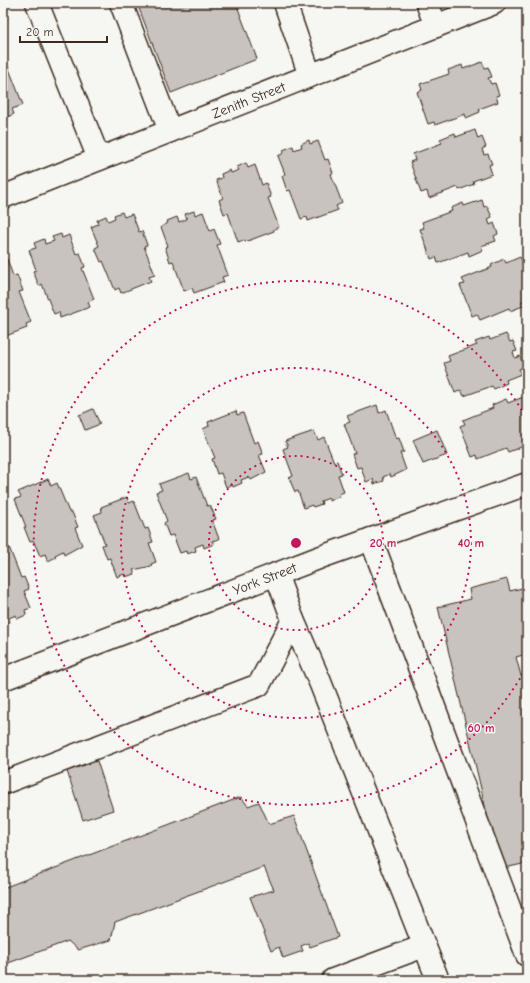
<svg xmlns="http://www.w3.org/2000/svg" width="530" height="983" font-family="'Comic Neue',sans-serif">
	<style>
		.building { fill: #c8c3be; stroke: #3b2a1e }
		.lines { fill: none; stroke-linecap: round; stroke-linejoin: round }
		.minor-casing { stroke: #3b2a1e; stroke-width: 25 }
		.minor { stroke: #f6f6f2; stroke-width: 22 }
		.ring { fill: none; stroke: #c2185b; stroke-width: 2; stroke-dasharray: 2 4 }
		.labels { text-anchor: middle; stroke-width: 3; stroke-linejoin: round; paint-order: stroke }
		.street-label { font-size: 14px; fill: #3b2a1e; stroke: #f6f6f2 }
		.centre { fill: #c2185b; stroke: #f6f6f2; stroke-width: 2 }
		.ring-label { font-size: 12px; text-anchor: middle; font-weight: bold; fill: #c2185b; stroke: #f6f6f2; stroke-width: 3; stroke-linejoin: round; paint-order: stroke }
	</style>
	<rect width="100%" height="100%" fill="#f6f6f2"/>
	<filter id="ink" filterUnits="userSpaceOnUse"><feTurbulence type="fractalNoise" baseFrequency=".025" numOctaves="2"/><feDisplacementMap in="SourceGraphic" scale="8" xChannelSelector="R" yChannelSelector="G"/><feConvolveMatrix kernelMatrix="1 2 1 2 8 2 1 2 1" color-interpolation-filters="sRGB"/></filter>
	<g filter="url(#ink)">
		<g class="building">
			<polygon points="137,3 236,3 257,59 171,93"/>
			<polygon points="6,61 23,105 12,109 14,114 7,117 8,120 3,122 3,62"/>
			<polygon points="482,62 485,68 488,67 492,77 488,78 491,84 495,83 499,95 496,96 498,102 479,109 480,112 466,118 465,114 435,125 434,122 428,124 417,92 422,90 420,84 449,74 448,70 462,65 463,69"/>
			<polygon points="475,130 478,139 482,137 486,147 482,149 484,155 488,154 492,164 489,165 492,174 473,181 474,184 459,190 458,187 429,198 427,191 421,193 410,162 415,160 413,154 442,143 440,139 455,133 456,137"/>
			<polygon points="309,140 310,144 318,141 325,160 328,159 333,173 331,174 342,203 336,206 338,210 308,221 307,217 301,219 290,190 287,191 282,176 285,174 278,156 284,153 283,150 293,146 294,150 302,147 301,144"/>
			<polygon points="246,163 248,168 255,165 262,185 266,183 271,197 268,198 279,227 274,229 274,231 245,242 244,240 238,242 228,213 224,214 219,200 223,198 216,180 222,178 221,174 230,170 231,173 239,170 237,167"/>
			<polygon points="482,200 484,207 487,206 492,217 488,219 490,225 494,223 498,234 494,236 496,241 481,246 483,250 469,256 468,252 438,263 436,257 431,259 420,229 424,228 422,222 452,211 451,208 463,203 464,206"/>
			<polygon points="194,211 195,215 203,212 210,231 214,229 220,244 217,245 228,275 222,277 224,282 194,293 192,288 184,291 173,261 170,262 165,247 168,246 161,227 168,223 167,221 177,217 179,222 187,219 185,214"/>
			<polygon points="122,212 124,217 132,214 139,232 142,231 147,245 144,246 155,275 149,277 151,281 121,293 119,288 115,290 103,261 101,262 95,248 99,246 91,227 98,224 97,220 106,216 108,221 115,218 114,215"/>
			<polygon points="61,234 62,238 69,235 76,254 80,253 85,267 82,268 94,299 88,302 90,307 60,318 59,312 54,314 42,284 39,286 33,271 36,270 29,250 36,248 34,243 44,239 45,244 54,241 52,237"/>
			<polygon points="520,257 523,262 527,261 527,299 521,302 523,306 510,311 509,308 480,320 477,314 472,316 460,285 465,284 462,279 492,267 491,265 504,259 506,263"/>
			<polygon points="7,259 13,276 17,275 23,291 19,292 31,322 26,324 27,328 3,337 3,261"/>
			<polygon points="506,334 510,342 513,341 517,351 513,352 515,358 520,356 524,367 519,369 521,374 506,380 507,383 494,389 492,386 464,396 461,390 455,393 444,363 450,361 448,356 477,345 475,342 489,337 490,340"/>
			<polygon points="526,396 527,441 523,443 524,446 508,452 506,448 478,459 477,455 472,457 460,426 465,424 463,420 493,408 492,405 506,399 508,403"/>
			<polygon points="377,405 379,413 386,410 396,439 399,438 404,452 400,453 406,470 391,477 390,474 383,477 384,481 374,484 373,479 366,482 361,467 357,468 352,454 355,453 344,424 350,422 347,416"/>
			<polygon points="93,409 100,424 85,430 79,415"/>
			<polygon points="236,411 237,415 243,413 254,443 258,441 263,454 259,455 266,472 251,480 249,477 241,480 242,483 233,487 232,485 226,487 221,473 217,474 212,459 215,458 203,429 209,426 208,422"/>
			<polygon points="437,430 447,455 423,464 413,440"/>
			<polygon points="314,431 318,440 324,437 334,462 337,461 342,474 338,475 344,492 339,494 340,496 329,501 329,498 321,501 322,504 313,507 312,505 304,508 298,491 295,492 289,478 293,476 283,449 288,447 285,441"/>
			<polygon points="189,473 191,479 196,477 207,506 210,505 216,519 212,520 219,539 212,541 214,544 204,548 203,544 195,547 196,551 187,554 186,551 180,553 173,535 169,536 164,523 167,521 156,492 162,490 159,484"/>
			<polygon points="48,479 51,486 57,483 69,512 72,512 78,527 75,528 82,545 64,555 63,551 55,555 56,557 48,561 45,554 40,556 33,540 30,542 24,527 26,527 15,499 21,497 18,492"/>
			<polygon points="127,497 129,503 134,501 145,529 148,528 153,542 149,543 156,562 151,564 152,566 133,570 135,574 125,577 124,574 117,577 110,558 107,559 102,545 105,544 94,515 102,512 101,507"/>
			<polygon points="3,544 5,549 9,547 21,578 24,577 29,589 24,591 31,608 25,610 26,615 17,619 16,615 9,618 10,622 3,624"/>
			<polygon points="507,579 510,591 522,588 527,612 527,654 516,657 521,676 527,674 527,863 500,869 438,607 471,599 469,589"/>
			<polygon points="97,761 113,810 83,820 67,771"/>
			<polygon points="241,797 248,806 259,802 269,824 294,816 338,937 310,947 308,943 301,946 303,951 283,958 279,947 271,951 250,897 274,890 264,867 115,922 111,940 78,950 68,941 3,965 3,888"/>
		</g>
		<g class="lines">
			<defs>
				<g id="minor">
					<polyline points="37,3 99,159"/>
					<polyline points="121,3 170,131"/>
					<polyline points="285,3 310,76"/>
					<polyline points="427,3 436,26"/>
					<path id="s1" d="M3,197L494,3"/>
					<polyline points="371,539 527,955"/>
					<polyline points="293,620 320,682 438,980"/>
					<path id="s2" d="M3,679L321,557L527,484"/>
					<polyline points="3,783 259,685 293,620 276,574"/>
					<polyline points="333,980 424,946"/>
				</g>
			</defs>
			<use href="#minor" class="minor-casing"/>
			<use href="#minor" class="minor"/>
		</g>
	</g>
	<g class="ring">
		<circle cx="296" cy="543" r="87"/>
		<circle cx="296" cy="543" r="175"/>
		<path d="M526 668A262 262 0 1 1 526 418"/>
	</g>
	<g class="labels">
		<g class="street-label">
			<text dy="5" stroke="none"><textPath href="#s1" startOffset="264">Zenith Street</textPath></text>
			<text dy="5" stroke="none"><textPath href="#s2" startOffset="280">York Street</textPath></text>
		</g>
	</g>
	<circle cx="296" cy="543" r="6" class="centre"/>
	<g class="ring-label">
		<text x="383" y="547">20 m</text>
		<text x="471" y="547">40 m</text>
		<text x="481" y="732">60 m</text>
	</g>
	<rect width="530" height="983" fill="none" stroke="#f6f6f2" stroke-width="16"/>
	<rect x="8" y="8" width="514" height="967" fill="none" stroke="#3b2a1e" stroke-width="1.5" filter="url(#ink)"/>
	<path d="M20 36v6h87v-6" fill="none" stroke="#3b2a1e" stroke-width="2"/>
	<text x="26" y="36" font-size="12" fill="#3b2a1e" stroke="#f6f6f2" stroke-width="3" paint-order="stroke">20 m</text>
</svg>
